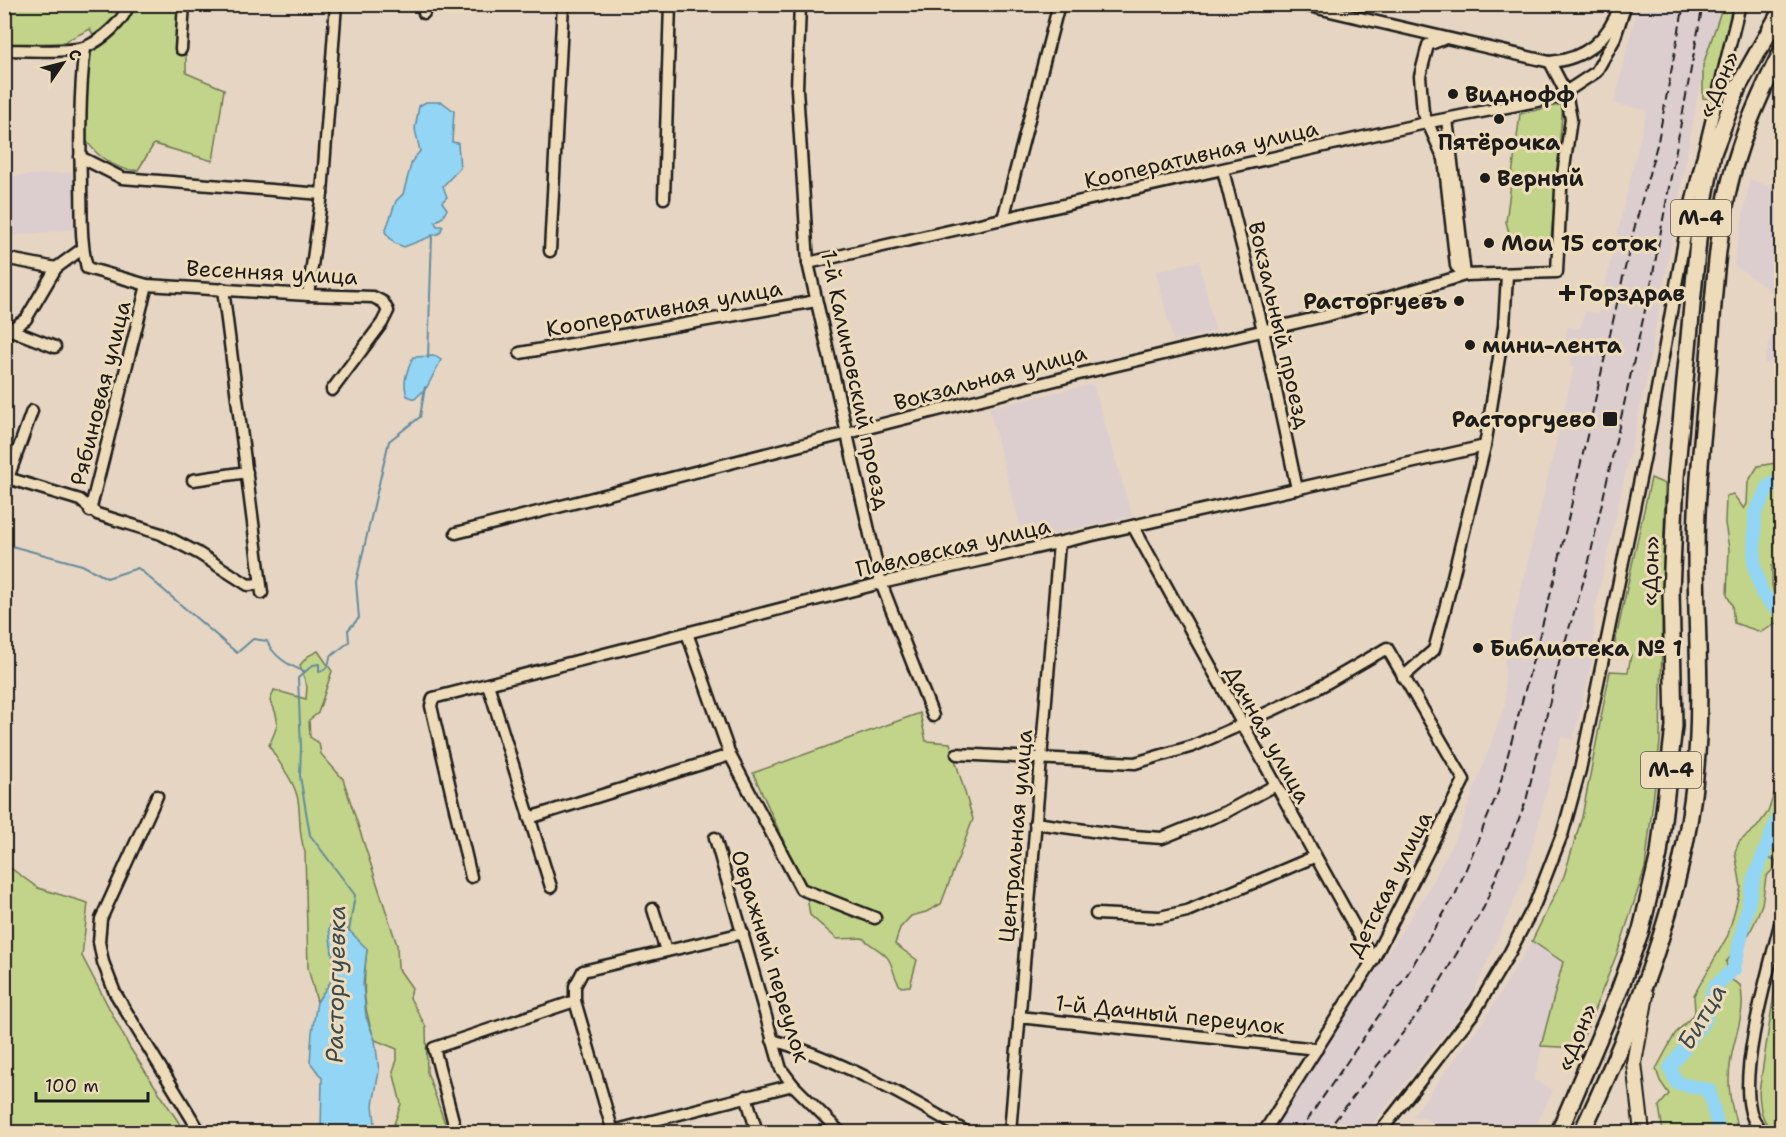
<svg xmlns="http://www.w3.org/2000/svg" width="1786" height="1137" font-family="'Shantell Sans',sans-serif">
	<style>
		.built { fill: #dccdcf }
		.green { fill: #c2d489; stroke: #6f7852; stroke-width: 1.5 }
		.water { fill: #93d5f4; stroke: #638b9e; stroke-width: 1.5 }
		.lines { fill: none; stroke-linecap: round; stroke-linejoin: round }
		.stream { stroke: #638b9e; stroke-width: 2 }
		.river { stroke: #93d5f4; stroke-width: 14 }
		.minor-casing { stroke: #1c1c1c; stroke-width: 15 }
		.major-casing { stroke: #1c1c1c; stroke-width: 18 }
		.highway-casing { stroke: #1c1c1c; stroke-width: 20 }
		.minor { stroke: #eedbb9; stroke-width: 10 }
		.major { stroke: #eedbb9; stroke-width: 14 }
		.highway { stroke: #eedbb9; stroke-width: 15 }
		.rail { stroke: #1c1c1c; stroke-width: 2; stroke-dasharray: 9 4.5; stroke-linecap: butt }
		.poi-dot { fill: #1c1c1c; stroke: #eedbb9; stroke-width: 2 }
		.labels { text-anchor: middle; stroke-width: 6; stroke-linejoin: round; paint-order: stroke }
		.shield { fill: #eedbb9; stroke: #5b554b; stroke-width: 1.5 }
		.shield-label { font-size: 21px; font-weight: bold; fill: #1c1c1c }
		.street-label { font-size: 22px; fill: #1c1c1c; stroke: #eedbb9 }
		.poi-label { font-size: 22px; font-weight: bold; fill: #1c1c1c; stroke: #eedbb9; text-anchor: start }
		.water-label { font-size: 24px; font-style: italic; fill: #3a4a52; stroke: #eedbb9 }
	</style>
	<rect width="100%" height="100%" fill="#e6d5c3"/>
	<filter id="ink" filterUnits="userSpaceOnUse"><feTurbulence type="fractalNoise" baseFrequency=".0167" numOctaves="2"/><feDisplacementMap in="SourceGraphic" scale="12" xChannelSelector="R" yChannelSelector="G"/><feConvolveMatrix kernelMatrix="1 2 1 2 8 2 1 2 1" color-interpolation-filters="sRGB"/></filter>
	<g filter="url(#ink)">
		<g class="built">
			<polygon points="1638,5 1726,5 1697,99 1646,380 1595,609 1593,657 1573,740 1561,737 1524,878 1469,1003 1366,1132 1270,1132 1425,896 1459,831 1505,705 1505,657 1574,368 1570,366 1572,356 1562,354 1568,327 1580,329 1585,311 1598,314 1647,110 1614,104"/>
			<polygon points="75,172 78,229 5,236 5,177"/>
			<polygon points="1750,179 1781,191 1781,298 1734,265"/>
			<polygon points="1199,261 1215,331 1173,341 1156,271"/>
			<polygon points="1781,300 1781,365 1764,363"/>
			<polygon points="1093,384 1132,516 1024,540 989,408"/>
			<polygon points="1532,941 1563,961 1534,1080 1553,1090 1533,1132 1457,1132 1424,1118 1413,1116 1486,1017"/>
		</g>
		<g class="green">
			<path d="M4,5H186V73L224,89L213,161L154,144L138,170C126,172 113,165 103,158C94,152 78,132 76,121C73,103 89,57 95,39L90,29L62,43L5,44Z"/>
			<polygon points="1723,5 1733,5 1711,99 1703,98 1703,65"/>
			<polygon points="1563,104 1551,239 1512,243 1506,222 1520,114"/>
			<polygon points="1781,458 1781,565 1772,566 1772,585 1781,621 1761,632 1734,623 1732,605 1727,595 1729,549 1725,523 1726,496 1733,494 1744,509 1747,504 1748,482 1758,466 1776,463"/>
			<polygon points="1651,478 1665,484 1660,742 1645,868 1620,946 1579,1048 1541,1046 1563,962 1532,941 1564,876 1582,817 1610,671 1628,672 1631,655 1613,652"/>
			<path d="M318,651L332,671L318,713L309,720L310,737L319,743L321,754L343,779L397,945L398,968L412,988L410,998L426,1027L427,1072L448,1132H394L393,1127L401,1104L393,1071L397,1060V1049L375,1040C362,1008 363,984 367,949L332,921C325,940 340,962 331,982C327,989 321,995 317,1002L308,968L305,852C298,835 301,817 298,800C294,779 278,763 269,745C278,727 281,719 270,701L274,690L306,699L307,687L300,665L308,656Z"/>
			<path d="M920,713L926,741L950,743L973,819L941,904L926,912L911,916L900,928L895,944L917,960L910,986L901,987C894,979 894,969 889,960C885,952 870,946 863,938L837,939L810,915L806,891L753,773Z"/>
			<path d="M1781,773V825L1773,847L1778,856L1774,868L1766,877L1762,904L1755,922L1749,934L1726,962L1730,979L1740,985C1747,1011 1735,1033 1731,1059C1726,1086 1731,1107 1739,1132H1663L1659,1106L1669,1094L1660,1081L1656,1069L1675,1034L1695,1013L1694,995L1728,935L1741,887L1735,852L1739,842L1757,827L1768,812Z"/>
			<polygon points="5,864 38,888 88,903 82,956 130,1048 185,1132 5,1132"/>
			<path d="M1781,975L1782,1132H1774C1761,1121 1760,1109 1759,1092L1776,981Z"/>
		</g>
		<g class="water">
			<polygon points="426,102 442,102 454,111 452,142 458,143 460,168 443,186 447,197 442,202 447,209 443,217 435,222 437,226 443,226 440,233 404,247 394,243 385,232 396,201 403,194 412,161 420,151 415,129 419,106"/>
			<path d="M435,356L441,360L427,387L415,399L407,396C402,381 407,371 413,357Z"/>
			<polygon points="332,920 349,930 367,949 363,984 366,1017 375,1040 379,1071 373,1105 376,1132 321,1132 322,1078 310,1062 312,1032 317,1002 331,981 334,966 329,929"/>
		</g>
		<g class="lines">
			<g class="stream">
				<polyline points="428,358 432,235"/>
				<path d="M4,544L82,565L107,578L138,568L237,653L253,639L267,641C273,656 289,666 304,671"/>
				<polyline points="1762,856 1776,861"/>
				<path d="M349,931L355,895L310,835L300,776L301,747L298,678L313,665L319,664V672C327,670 329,665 330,657L349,642L348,630L359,618L356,582L389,441L420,417L425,387"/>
			</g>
			<g class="river">
				<polyline points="1774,607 1762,593 1754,565 1755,513 1769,486 1782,479"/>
				<polyline points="1719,1132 1709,1090 1677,1083 1670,1068 1705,1020 1714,987 1734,969 1754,878 1782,808"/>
			</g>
			<defs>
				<g id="minor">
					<polyline points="800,4 797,89 808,263 881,583 933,716"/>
					<path d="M1300,4L1550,62C1586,59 1609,38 1620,5"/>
					<polyline points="424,13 425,4"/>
					<polyline points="1443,39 1428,45 1420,76 1423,112 1444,159 1456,266 1465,275 1557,272 1561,189 1571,119 1566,93 1550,62"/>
					<path d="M85,48C79,93 80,140 81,186C82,213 80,241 87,268L147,285L308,295L373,297L383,302L388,311L382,323L332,390"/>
					<polyline points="181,49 184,4"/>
					<path d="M4,50C22,50 72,53 86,47C103,39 123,22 129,4"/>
					<polyline points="1447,119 1465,275"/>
					<polyline points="80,157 122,178 322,194"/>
					<polyline points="1223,170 1263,330 1297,489"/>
					<polyline points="664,198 670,4"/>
					<polyline points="1003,219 1059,4"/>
					<polyline points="550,251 563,4"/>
					<polyline points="4,258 56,268"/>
					<polyline points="808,263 1430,122 1558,97 1596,72 1614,40 1626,4"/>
					<polyline points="223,289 262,593"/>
					<polyline points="308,295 322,194 336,4"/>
					<polyline points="11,330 55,347"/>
					<polyline points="4,334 26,319 56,268 82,249"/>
					<polyline points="520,353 816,301"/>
					<polyline points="4,477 80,500 97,514 161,534 198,553 248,585 259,584"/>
					<polyline points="8,478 32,411"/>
					<polyline points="193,480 247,472"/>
					<polyline points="90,511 147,285"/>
					<polyline points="1133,526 1373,960"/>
					<polyline points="456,533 1079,374 1329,315 1465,275"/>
					<polyline points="687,633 730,755 801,889 875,918"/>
					<polyline points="1403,677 1434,650 1444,613 1485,446 1504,326 1507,275"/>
					<polyline points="488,684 551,887"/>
					<polyline points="957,754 1135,763 1193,746 1241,725 1313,691 1387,648 1464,780 1373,960 1264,1132"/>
					<polyline points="157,796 101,919 99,942 103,962 115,993 200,1132"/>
					<polyline points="529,818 730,755"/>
					<polyline points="1035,823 1121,835 1162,838 1226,812 1274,786"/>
					<polyline points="715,838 781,1069 793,1085"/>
					<polyline points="471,877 431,706 433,698 881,583 1485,446"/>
					<polyline points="653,909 666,951"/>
					<polyline points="1096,914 1160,917 1187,911 1314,857"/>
					<polyline points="1019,1017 1317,1049"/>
					<path d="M772,1040C834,1057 911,1098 966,1132"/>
					<polyline points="746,1096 757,1132"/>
					<polyline points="456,1132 434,1048 575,1001"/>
					<polyline points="609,1132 793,1085 840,1132"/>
					<polyline points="613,1132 575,1001 575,986 583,971 743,933"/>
					<polyline points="1010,1132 1059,543"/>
					<polyline points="1380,1132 1475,1011 1510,952 1535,904 1563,832 1580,770 1645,455 1690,208 1740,4"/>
					<path d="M1762,1132C1756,1125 1751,1117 1750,1108C1740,1062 1771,963 1782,916"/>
				</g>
				<polyline id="major" points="1642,1132 1634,1063 1646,995"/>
				<g id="highway">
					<polyline points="1559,1132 1619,991 1641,930 1659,854 1674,726 1671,591 1676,477 1699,230 1713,153 1738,87 1782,9"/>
					<path d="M1582,1132C1634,1022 1683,900 1695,777C1703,703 1696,628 1696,553C1696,498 1702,442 1707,386C1713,313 1715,223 1738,154C1749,118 1765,84 1782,51"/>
				</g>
			</defs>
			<use href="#minor" class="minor-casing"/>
			<use href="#major" class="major-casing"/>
			<use href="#highway" class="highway-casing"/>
			<use href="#minor" class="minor"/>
			<use href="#major" class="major"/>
			<use href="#highway" class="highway"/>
			<g class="rail">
				<polyline points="1299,1132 1408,973 1456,893 1498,792 1555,577 1633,233 1658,141 1684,4"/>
				<polyline points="1326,1132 1433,994 1484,907 1526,801 1561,655 1587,570 1652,279 1703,4"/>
			</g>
		</g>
	</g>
	<g class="poi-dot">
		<circle cx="1453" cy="94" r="6"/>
		<circle cx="1499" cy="119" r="6"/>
		<circle cx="1485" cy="178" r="6"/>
		<circle cx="1489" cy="243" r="6"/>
		<path d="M1564 284h6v6h6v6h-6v6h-6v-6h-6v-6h6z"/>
		<circle cx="1459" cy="301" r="6"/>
		<circle cx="1470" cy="345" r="6"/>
		<rect x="1602" y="411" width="16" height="16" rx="3"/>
		<circle cx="1478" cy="648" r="6"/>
	</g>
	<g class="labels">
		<g class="shield">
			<rect x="1671" y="200" width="60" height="36" rx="4.5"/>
			<rect x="1641" y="752" width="60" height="36" rx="4.5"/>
		</g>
		<g class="shield-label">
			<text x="1701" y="225">М-4</text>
			<text x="1671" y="777">М-4</text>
		</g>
		<g class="street-label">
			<text transform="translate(1718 84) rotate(-66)" y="8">«Дон»</text>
			<text transform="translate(1201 154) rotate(-13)" y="8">Кооперативная улица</text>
			<text transform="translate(272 272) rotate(3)" y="8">Весенняя улица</text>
			<text transform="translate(664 308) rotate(-10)" y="8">Кооперативная улица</text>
			<text transform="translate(1280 325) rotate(77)" y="8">Вокзальный проезд</text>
			<text transform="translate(990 377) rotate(-15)" y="8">Вокзальная улица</text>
			<text transform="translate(856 380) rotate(78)" y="8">1-й Калиновский проезд</text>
			<text transform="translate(100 393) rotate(-76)" y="8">Рябиновая улица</text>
			<text transform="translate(953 547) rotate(-13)" y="8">Павловская улица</text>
			<text transform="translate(1650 571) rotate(-88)" y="8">«Дон»</text>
			<text transform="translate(1268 734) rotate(61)" y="8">Дачная улица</text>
			<text transform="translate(1015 836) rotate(-85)" y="8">Центральная улица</text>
			<text transform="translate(1389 884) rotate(-63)" y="8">Детская улица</text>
			<text transform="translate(771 956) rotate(73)" y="8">Овражный переулок</text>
			<text transform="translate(1170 1014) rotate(6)" y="8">1-й Дачный переулок</text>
			<text transform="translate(1576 1037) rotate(-67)" y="8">«Дон»</text>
		</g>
		<g class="poi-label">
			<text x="1465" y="102">Виднофф</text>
			<text x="1499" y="150" text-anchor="middle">Пятёрочка</text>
			<text x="1497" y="186">Верный</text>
			<text x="1501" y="251">Мои 15 соток</text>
			<text x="1579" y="301">Горздрав</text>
			<text x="1447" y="309" text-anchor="end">Расторгуевъ</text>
			<text x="1482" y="353">мини-лента</text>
			<text x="1596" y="427" text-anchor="end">Расторгуево</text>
			<text x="1490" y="656">Библиотека № 1</text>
		</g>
		<g class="water-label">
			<text transform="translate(336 984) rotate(-89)" y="8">Расторгуевка</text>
			<text transform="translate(1702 1017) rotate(-59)" y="8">Битца</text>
		</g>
	</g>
	<rect width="1786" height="1137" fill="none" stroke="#eedbb9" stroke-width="24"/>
	<rect x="12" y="12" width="1762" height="1113" fill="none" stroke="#1c1c1c" stroke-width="2" filter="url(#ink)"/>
	<g transform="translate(63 63) rotate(55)" stroke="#eedbb9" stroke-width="4.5" paint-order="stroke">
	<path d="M0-4.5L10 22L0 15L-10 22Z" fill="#1c1c1c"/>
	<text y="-9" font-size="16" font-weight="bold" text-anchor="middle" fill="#1c1c1c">С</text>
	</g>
	<path d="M36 1092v9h112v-9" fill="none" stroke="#1c1c1c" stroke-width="3"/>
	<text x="45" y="1092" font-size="18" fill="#1c1c1c" stroke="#eedbb9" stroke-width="4.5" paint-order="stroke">100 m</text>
</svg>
